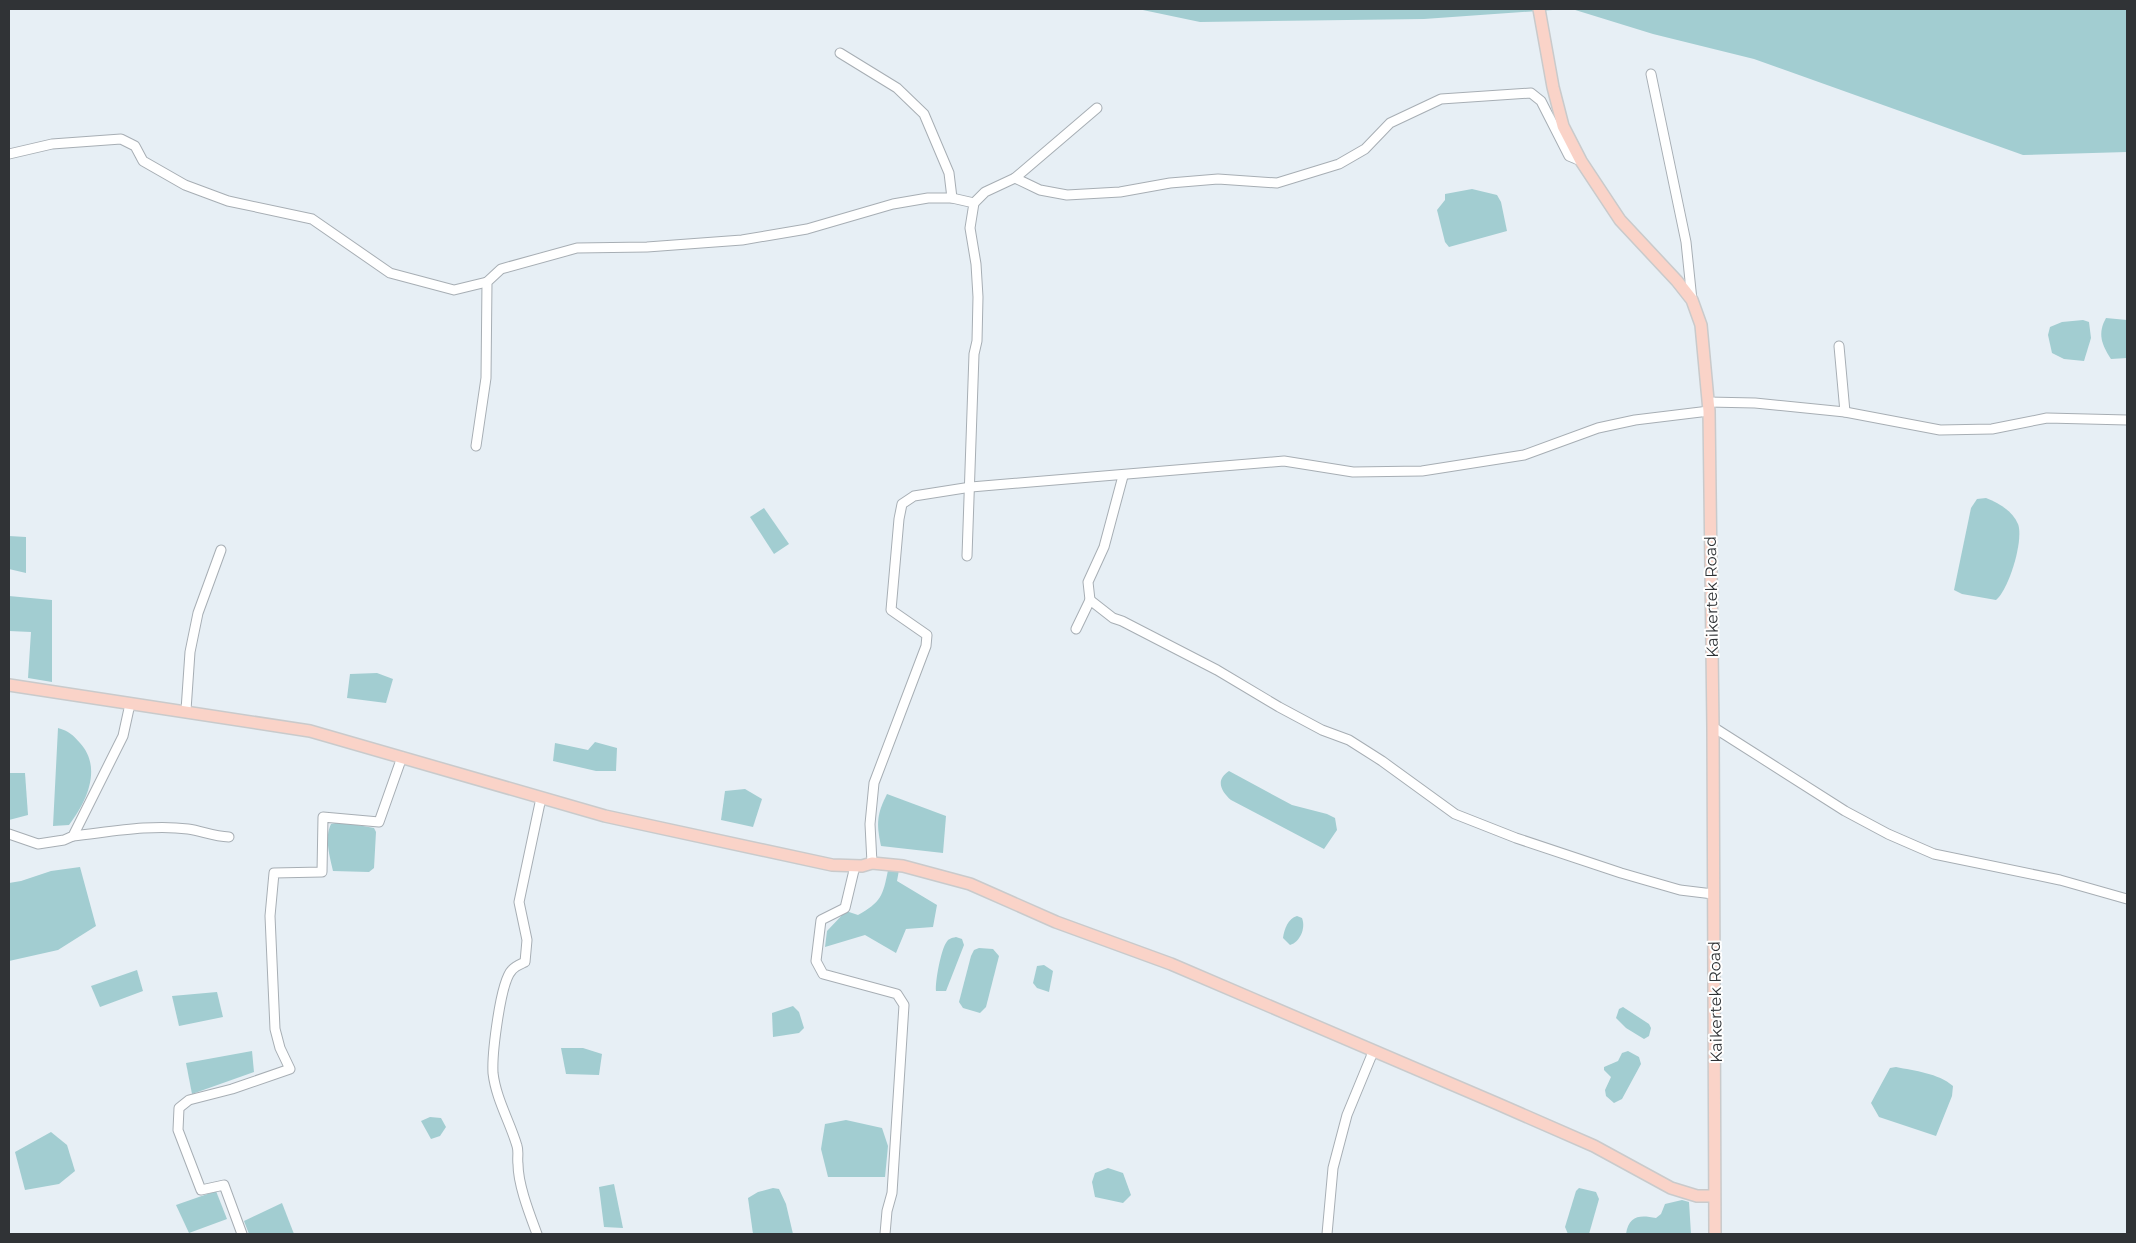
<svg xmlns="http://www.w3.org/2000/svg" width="2136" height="1243" font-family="Montserrat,sans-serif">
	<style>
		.water { fill: #a2cdd1 }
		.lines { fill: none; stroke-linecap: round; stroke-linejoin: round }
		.minor-casing { stroke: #a7aeb4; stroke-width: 11 }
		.major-casing { stroke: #c9cacb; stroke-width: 14 }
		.minor { stroke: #fff; stroke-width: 9 }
		.major { stroke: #fad3c8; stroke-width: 11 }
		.labels { text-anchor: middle; stroke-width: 4; stroke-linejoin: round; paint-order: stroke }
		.street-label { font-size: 16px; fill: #303336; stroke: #fff }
	</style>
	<rect width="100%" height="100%" fill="#e7eff5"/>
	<g class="water">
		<polygon points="1138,9 1567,9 1424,19 1200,22"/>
		<polygon points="1572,9 2127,9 2127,152 2023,155 1754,59 1653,34"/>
		<polygon points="1472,189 1497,195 1501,202 1507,231 1449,247 1445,242 1437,210 1445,200 1445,194"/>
		<path d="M2106,318L2127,320V358L2111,359C2102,345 2097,334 2106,318Z"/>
		<polygon points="2083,320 2089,322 2091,338 2084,361 2064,359 2052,353 2048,335 2050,327 2062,322"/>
		<path d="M1986,498C1998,503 2012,510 2018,524C2024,540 2009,589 1996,600L1962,594L1954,590L1971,508L1977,499Z"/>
		<polygon points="764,508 789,544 774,554 750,517"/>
		<polygon points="9,536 26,537 26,573 9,569"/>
		<polygon points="9,596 52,600 52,682 28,678 31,632 9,631"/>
		<polygon points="377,673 393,679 386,703 347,698 350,674"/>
		<path d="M58,728C69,731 73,735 80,743C103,768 86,803 69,825L53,826Z"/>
		<polygon points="595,742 617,748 616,771 596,771 553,761 555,743 588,750"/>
		<path d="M1229,771L1292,805L1327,814L1335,818L1337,830L1324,849L1231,800C1221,791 1215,780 1229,771Z"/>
		<polygon points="9,773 25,773 28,815 9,820"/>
		<polygon points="745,789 762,799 753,827 721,820 725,791"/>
		<path d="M887,794L946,816L943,853L881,846C876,823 877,814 887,794Z"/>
		<path d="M341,822L374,828L376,832L374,868L369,872L333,871C330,857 324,838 331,824Z"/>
		<polygon points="80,867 96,926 58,950 9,961 9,883 21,881 51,871"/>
		<path d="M888,870H899L897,881L937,905L933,927L906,929L896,953L865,935L825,947L827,931L846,911L858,915C881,902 883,896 888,870Z"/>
		<path d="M1297,916L1302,918C1306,928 1300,942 1290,945L1283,938C1284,930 1288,918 1297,916Z"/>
		<path d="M956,937L962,939L964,945L946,991H936C935,982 941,950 946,943C948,939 951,938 956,937Z"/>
		<polygon points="979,948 993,949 999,956 986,1007 980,1013 963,1008 959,1002 971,956 974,950"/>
		<polygon points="1044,965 1053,971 1049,992 1037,988 1033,983 1037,966"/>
		<polygon points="137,970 143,991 100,1007 91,986"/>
		<polygon points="217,992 223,1017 179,1026 172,996"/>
		<polygon points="793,1006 799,1012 804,1028 799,1033 773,1037 772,1013"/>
		<polygon points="1623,1007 1649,1024 1651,1028 1649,1036 1644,1039 1626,1028 1616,1018 1619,1009"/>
		<polygon points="561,1048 583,1048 602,1054 599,1075 566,1074"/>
		<polygon points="252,1051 254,1072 192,1094 186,1063"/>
		<polygon points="1628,1051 1639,1057 1641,1064 1622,1099 1614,1103 1606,1096 1605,1090 1611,1077 1604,1070 1604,1067 1618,1061 1622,1053"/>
		<path d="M1896,1067C1915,1071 1938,1073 1953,1086L1952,1096L1936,1136L1879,1117L1871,1103L1890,1068Z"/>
		<polygon points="430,1117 441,1118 446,1127 440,1136 431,1139 421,1121"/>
		<polygon points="846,1120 882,1128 888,1146 885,1177 828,1177 821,1149 825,1124"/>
		<polygon points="51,1132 67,1145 75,1171 59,1184 25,1190 15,1152"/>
		<polygon points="1108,1168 1123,1173 1131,1195 1123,1203 1095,1197 1092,1182 1095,1173"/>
		<polygon points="614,1184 623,1228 604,1227 599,1187"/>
		<polygon points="773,1188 779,1189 786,1204 793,1234 753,1234 748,1198 758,1192"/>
		<polygon points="1579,1188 1596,1192 1599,1199 1589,1234 1568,1234 1565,1227 1576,1191"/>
		<polygon points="216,1191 227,1219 189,1233 176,1205"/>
		<path d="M1682,1200L1689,1202L1691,1234H1626C1629,1215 1640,1215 1656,1218L1661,1214L1665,1204Z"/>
		<polygon points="282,1203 294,1234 249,1234 244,1221"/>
	</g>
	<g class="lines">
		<defs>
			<g id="minor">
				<polyline points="840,53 897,88 924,114 949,173 952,198"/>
				<polyline points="1651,74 1686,242 1692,300"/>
				<polyline points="9,154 52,144 121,139 135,146 143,161 185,185 228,201 312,219 390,273 454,290 487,282"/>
				<polyline points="1015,178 1097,108"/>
				<polyline points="974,203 985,192 1015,178 1040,190 1067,195 1120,192 1170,183 1218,179 1277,183 1339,164 1365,149 1390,123 1441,99 1531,93 1541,101 1569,156 1581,161"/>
				<polyline points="1839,346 1845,412"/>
				<polyline points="1708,402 1755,403 1845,412 1940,430 1992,429 2047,418 2127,420"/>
				<polyline points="476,446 486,378 487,282 501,269 577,248 647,247 742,240 807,229 893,204 928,198 952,198 974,203 970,228 976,264 978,297 977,341 974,354 967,556"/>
				<polyline points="1090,600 1088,582 1104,547 1123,476"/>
				<polyline points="1076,629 1090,600 1113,618 1122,621 1217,670 1279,707 1322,730 1349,740 1382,761 1455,814 1516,838 1621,873 1680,890 1713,894"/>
				<polyline points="186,710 190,652 198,613 221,550"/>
				<polyline points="1713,727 1845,811 1888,834 1934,854 2060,880 2127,899"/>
				<polyline points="9,834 38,844 64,840 73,836 123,736 130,704"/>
				<path d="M73,836C110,832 151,824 188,829C202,831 213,836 229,837"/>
				<polyline points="872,863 870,824 874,783 926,646 927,635 891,610 899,519 902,504 914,496 971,487 1284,461 1353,472 1422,471 1524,455 1598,428 1635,420 1709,411"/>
				<polyline points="855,866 845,908 821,920 816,961 823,974 897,994 904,1005 892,1193 887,1211 885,1234"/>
				<polyline points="242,1234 224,1185 201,1190 178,1130 179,1108 189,1100 232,1089 290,1069 280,1048 275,1029 270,916 274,873 322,872 323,817 379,822 402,757"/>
				<path d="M537,1234C530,1215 518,1185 518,1164C517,1158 519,1152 517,1146C510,1122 496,1099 493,1073C492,1055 500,982 512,970C515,966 521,964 525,962L527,940L519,902L541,798"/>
				<polyline points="1327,1234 1333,1168 1347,1115 1373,1052"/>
			</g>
			<g id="major">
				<polyline points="1539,9 1553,87 1563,126 1581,161 1620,220 1677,281 1692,300 1701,325 1709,411 1713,727 1715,1234"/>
				<polyline points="9,685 310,731 605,816 832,865 862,866 872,863 903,866 970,884 1056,922 1171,964 1498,1104 1594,1146 1671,1188 1697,1196 1714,1196"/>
			</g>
		</defs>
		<use href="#minor" class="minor-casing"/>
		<use href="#major" class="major-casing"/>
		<use href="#minor" class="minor"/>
		<use href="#major" class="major"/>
	</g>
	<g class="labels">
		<g class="street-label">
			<text transform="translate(1711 597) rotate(-91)" y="6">Kaikertek Road</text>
			<text transform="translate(1715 1002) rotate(-91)" y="6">Kaikertek Road</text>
		</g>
	</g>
	<rect width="2136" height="1243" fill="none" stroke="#303336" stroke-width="20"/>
</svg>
